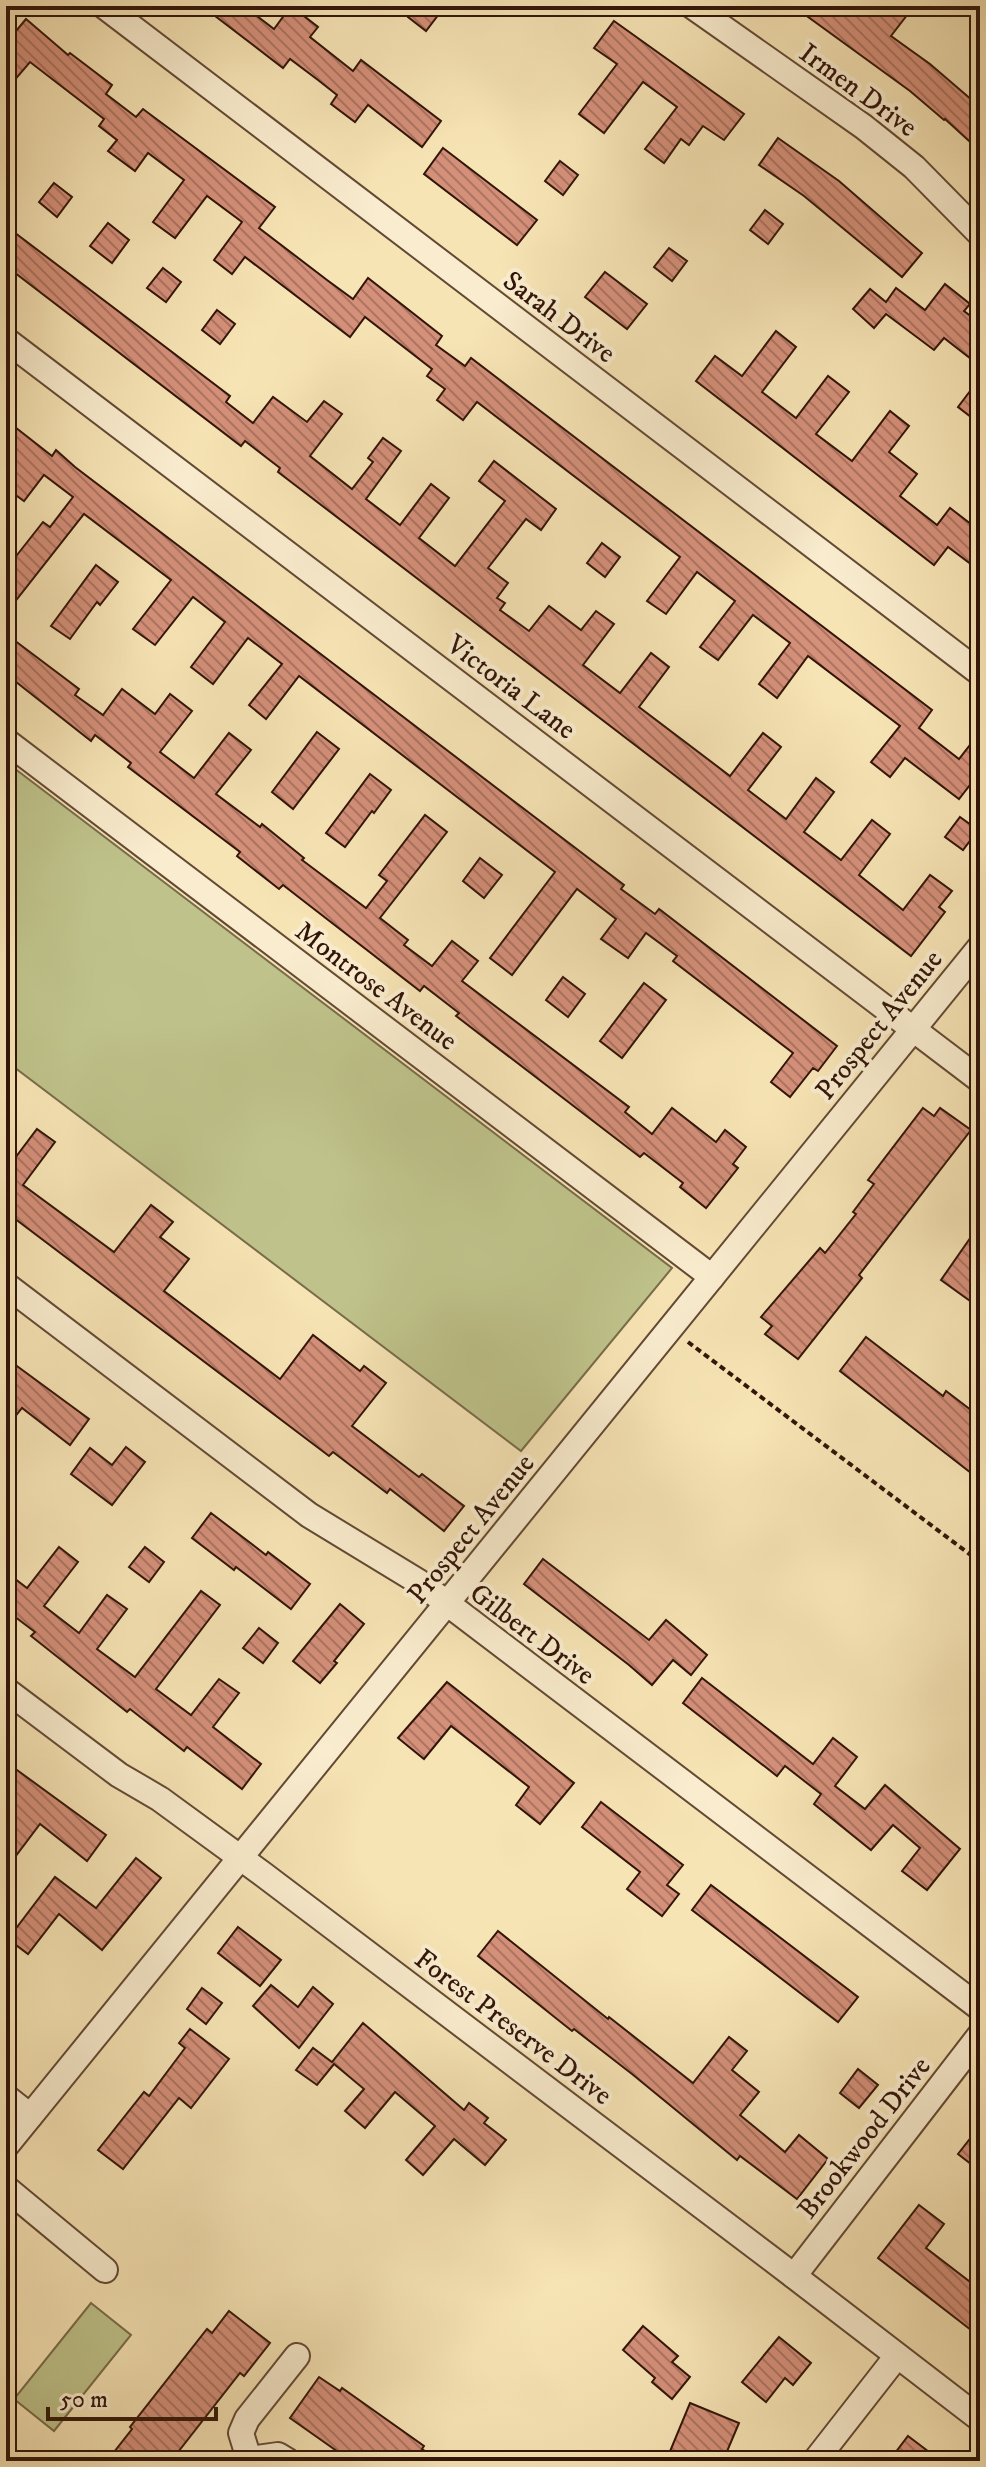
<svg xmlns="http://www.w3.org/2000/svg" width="986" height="2467" font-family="'IM FELL DW Pica',serif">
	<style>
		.grass { fill: #bfc38b; stroke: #786c4a; stroke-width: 2 }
		.building { fill: url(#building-back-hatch); stroke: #321509; stroke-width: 2 }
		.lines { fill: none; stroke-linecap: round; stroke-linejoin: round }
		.minor-casing { stroke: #634934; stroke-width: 28 }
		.path { stroke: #321509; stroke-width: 4; stroke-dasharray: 6 4; stroke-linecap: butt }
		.minor { stroke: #faedcf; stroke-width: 24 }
		.labels { text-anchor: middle; stroke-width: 8; stroke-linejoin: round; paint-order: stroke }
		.street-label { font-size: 28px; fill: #321509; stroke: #faedcf }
	</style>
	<defs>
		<pattern id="building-back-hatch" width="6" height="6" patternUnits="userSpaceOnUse" patternTransform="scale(2)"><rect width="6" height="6" fill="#d5907a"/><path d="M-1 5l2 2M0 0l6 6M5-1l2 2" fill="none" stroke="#ad7462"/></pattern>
	</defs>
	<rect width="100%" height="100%" fill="#f7e4b5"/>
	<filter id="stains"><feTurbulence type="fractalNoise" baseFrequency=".0025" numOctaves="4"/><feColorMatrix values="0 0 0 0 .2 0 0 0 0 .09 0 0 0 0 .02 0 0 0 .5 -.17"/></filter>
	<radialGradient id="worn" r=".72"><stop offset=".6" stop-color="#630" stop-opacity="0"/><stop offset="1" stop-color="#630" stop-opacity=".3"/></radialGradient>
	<g class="grass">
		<polygon points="6,762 672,1268 521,1451 6,1061"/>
		<polygon points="91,2303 131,2335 54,2431 14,2399"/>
	</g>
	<g class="building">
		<polygon points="202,6 244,6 274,29 291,6 318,27 310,37 353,71 361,60 441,121 422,147 368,105 355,122 331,104 337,95 318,80 290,59 283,68"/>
		<polygon points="416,6 445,6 426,31 408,17"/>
		<polygon points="793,6 914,6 891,36 930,64 980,107 980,151 945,119 944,120 910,91"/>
		<polygon points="26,19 68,55 70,53 112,85 106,94 136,117 143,109 275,207 259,228 327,280 353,299 368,278 442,336 436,345 465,366 471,358 932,710 919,728 959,759 980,732 980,772 959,799 905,758 890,777 871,762 900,726 808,656 777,698 759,684 790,643 753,615 718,660 700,647 735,601 697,572 666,614 647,601 680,557 477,402 463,420 437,400 445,389 427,376 432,369 365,317 350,337 245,257 232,274 214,260 242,222 207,196 175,238 153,222 184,180 148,153 135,171 108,151 117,140 99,126 104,119 30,62 6,90 6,43"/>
		<polygon points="614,21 744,114 724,140 703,126 689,145 681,139 664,163 645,149 677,107 643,82 604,133 579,114 617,64 594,48"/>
		<polygon points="778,138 839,181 922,253 902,277 804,196 759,165"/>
		<polygon points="443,148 537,220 517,245 424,174"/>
		<polygon points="560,161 578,175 563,195 545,181"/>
		<polygon points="54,183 72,197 57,217 39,202"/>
		<polygon points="765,210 783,224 768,244 750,230"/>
		<polygon points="108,223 129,240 112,263 90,246"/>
		<polygon points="6,226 230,396 226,402 253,423 273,397 307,422 324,401 342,414 310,456 352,489 373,462 368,458 383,438 401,451 366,499 400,525 431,484 449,498 419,538 455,566 505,501 479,481 494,461 556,509 541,530 526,519 488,568 508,583 497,598 505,603 500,610 529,631 549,606 581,630 596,611 614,624 583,665 620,693 651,653 669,667 639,707 730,776 763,733 781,747 748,790 786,819 816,778 834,792 804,832 841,860 872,820 890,834 859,875 903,910 930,875 952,891 939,907 945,912 911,956 278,472 280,468 245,441 241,446 6,266"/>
		<polygon points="669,248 687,261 672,281 654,267"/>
		<polygon points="163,268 181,282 166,302 147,288"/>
		<polygon points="605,272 647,304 627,329 585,297"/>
		<polygon points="945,284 970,304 964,311 980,323 980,366 944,338 934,350 886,314 874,328 853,309 870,289 886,302 896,288 925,310"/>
		<polygon points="217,310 235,324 220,344 202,330"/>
		<polygon points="776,331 796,347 762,392 796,418 828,376 849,392 816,434 852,461 890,411 909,426 889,452 917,474 900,496 937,525 950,508 980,531 980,571 948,547 934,565 696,381 715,356 742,376"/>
		<polygon points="980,378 980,424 958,407"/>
		<polygon points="6,420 52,456 56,450 75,467 624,885 621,889 655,914 659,909 837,1046 818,1071 813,1068 790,1097 771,1082 793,1053 673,961 677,956 646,933 628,958 601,939 616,919 577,889 512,975 490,958 555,872 299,676 266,719 249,705 282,664 248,638 213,684 191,667 225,622 193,597 155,645 133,629 171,580 84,514 6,613 6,569 43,522 50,527 73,497 44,475 24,501 6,488"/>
		<polygon points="602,543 620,557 605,577 587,563"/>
		<polygon points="96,565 118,582 100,605 97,602 70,639 51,626"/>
		<polygon points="6,634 79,689 75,695 103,715 122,689 155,714 170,694 192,711 160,752 194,778 229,733 251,750 216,794 260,827 262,824 304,858 302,860 366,908 387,881 379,875 425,815 447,832 380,918 408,940 404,945 432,966 452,941 478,961 462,981 629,1107 625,1112 652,1134 672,1108 716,1142 725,1130 746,1147 733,1164 738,1168 706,1208 680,1187 683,1183 644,1153 640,1157 456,1016 459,1013 424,986 420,991 283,885 279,889 237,856 240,852 128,767 131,763 95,735 91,741 6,674"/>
		<polygon points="317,732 339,749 293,809 272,792"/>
		<polygon points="370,774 391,790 374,813 372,811 345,847 326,833"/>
		<polygon points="960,817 978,830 963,850 945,837"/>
		<polygon points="480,858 502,875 484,898 463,881"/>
		<polygon points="563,977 585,994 568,1017 546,1000"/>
		<polygon points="644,983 666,1000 622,1058 600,1041"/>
		<polygon points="923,1108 934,1116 940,1108 971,1130 859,1275 862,1278 798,1359 765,1334 772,1326 761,1317 820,1248 825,1253 856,1214 853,1212 874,1184 868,1180"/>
		<polygon points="37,1129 55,1142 23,1185 114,1252 151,1205 173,1222 160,1237 189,1259 164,1291 280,1379 313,1335 360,1371 364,1366 386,1383 352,1426 419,1477 422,1474 464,1506 444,1531 390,1489 387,1493 333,1452 329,1456 6,1212 6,1170"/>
		<polygon points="980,1224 980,1292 973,1303 941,1280"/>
		<polygon points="866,1337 943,1396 946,1391 980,1417 980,1480 840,1371"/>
		<polygon points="6,1358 89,1419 70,1445 22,1408 6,1428"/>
		<polygon points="126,1447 145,1462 112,1505 71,1474 90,1448 112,1465"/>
		<polygon points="211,1513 266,1555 268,1552 310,1584 291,1609 236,1567 234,1570 192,1538"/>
		<polygon points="59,1547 78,1562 44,1606 79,1633 107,1595 127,1609 97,1649 135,1677 201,1591 220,1605 156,1689 191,1715 219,1679 239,1693 213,1727 261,1764 242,1789 187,1747 184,1751 130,1709 127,1712 31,1636 35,1632 6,1610 6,1572 27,1588"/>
		<polygon points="145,1547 164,1562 149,1582 129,1567"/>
		<polygon points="543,1559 649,1640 666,1620 707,1655 691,1675 673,1660 652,1685 629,1665 524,1584"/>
		<polygon points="340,1604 364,1624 334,1661 337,1663 320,1683 293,1661"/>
		<polygon points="259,1628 278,1643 263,1663 243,1648"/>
		<polygon points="702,1678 813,1764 833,1738 857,1757 835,1786 865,1809 885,1785 960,1849 927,1890 902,1871 920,1848 893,1825 871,1850 814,1804 821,1794 785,1766 777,1776 683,1703"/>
		<polygon points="447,1682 574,1783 540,1824 516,1805 529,1787 451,1726 424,1759 398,1738"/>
		<polygon points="6,1762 106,1835 87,1861 40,1824 6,1869"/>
		<polygon points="601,1802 683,1865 667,1885 679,1894 662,1916 627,1889 640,1872 582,1827"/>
		<polygon points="136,1858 161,1878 102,1950 59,1914 28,1954 8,1939 55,1877 96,1908"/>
		<polygon points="711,1885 858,1997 838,2022 692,1910"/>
		<polygon points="238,1927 281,1960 260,1986 218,1953"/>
		<polygon points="498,1931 608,2019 609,2017 693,2083 729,2037 747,2051 732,2070 759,2092 740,2115 785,2152 799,2135 828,2159 797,2199 740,2156 737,2160 632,2074 574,2029 572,2031 478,1956"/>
		<polygon points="271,1985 298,2007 313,1987 333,2004 299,2048 253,2006"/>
		<polygon points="202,1988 222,2003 206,2024 187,2009"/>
		<polygon points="363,2023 464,2110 469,2103 488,2118 484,2123 506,2140 485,2165 454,2139 423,2175 406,2160 435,2126 395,2092 365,2128 345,2111 364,2089 334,2064 317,2085 296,2070 313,2048 332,2062"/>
		<polygon points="190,2029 229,2059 191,2108 179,2098 123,2169 98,2150 144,2092 149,2096 185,2048 179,2043"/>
		<polygon points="858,2069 878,2085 859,2108 840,2093"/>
		<polygon points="980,2126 980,2171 958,2154"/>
		<polygon points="919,2205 944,2224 926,2248 969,2281 980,2266 980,2337 878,2258"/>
		<polygon points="229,2311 270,2343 244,2376 240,2373 171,2461 107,2461 132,2429 130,2427 207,2329 212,2333"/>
		<polygon points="643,2326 678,2356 672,2362 690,2377 672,2399 652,2382 655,2378 623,2350"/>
		<polygon points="779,2337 811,2363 793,2385 785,2378 766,2402 742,2382"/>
		<polygon points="319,2377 340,2391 342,2388 424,2446 422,2449 439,2461 351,2461 290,2418"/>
		<polygon points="690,2403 739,2423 723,2461 666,2461"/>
		<polygon points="908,2436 941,2461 889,2461"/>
	</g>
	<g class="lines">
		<defs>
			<g id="minor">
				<polyline points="104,6 980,673"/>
				<polyline points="692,6 864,127 914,167 980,234"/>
				<polyline points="6,340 980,1080"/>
				<polyline points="6,741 712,1277"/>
				<polyline points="6,1285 309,1515 419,1582 980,2008"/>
				<polyline points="6,1690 119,1775 160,1799 264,1875 794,2276 980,2419"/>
				<polyline points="6,2097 30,2116"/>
				<polyline points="6,2146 980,947"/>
				<polyline points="6,2188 105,2270"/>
				<polyline points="794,2276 980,2035"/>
				<polyline points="249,2459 241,2433 247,2419 297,2356"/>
				<polyline points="248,2461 249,2459 278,2455 288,2461"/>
				<polyline points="815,2461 897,2356"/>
			</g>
		</defs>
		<use href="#minor" class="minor-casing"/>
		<polyline class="path" points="688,1342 980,1562"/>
		<use href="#minor" class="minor"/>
	</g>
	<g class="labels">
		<g class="street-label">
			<text transform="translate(859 89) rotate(36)" y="10">Irmen Drive</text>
			<text transform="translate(560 316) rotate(37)" y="10">Sarah Drive</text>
			<text transform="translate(512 686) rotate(37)" y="10">Victoria Lane</text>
			<text transform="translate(377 985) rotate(37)" y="10">Montrose Avenue</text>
			<text transform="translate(878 1024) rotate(-51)" y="10">Prospect Avenue</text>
			<text transform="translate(470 1528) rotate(-51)" y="10">Prospect Avenue</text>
			<text transform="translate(533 1633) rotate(37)" y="10">Gilbert Drive</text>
			<text transform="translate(514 2026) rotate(37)" y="10">Forest Preserve Drive</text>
			<text transform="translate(863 2137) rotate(-52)" y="10">Brookwood Drive</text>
		</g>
	</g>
	<rect width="986" height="2467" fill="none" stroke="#f7e4b5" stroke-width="32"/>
	<rect x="8" y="8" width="970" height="2451" fill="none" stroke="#321509" stroke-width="4"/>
	<rect x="16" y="16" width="954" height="2435" fill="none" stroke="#321509" stroke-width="2"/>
	<path d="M48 2407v12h168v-12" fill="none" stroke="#321509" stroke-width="4"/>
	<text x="60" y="2407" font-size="24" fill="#321509" stroke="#faedcf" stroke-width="6" paint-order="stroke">50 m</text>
	<rect width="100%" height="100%" filter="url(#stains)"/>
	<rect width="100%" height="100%" fill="url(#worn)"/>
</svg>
